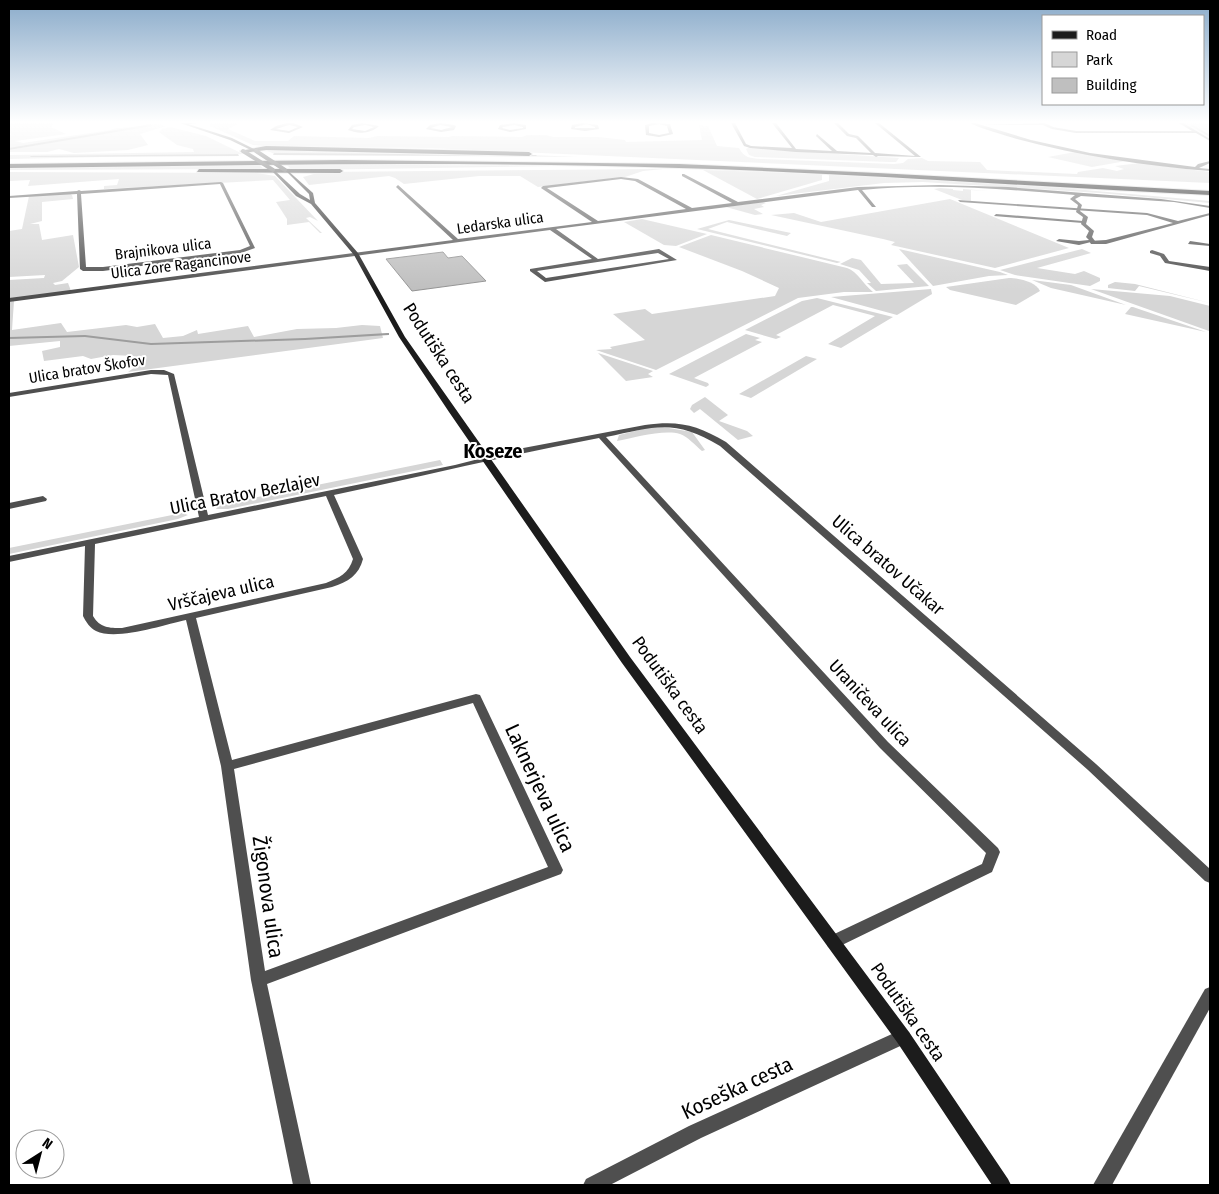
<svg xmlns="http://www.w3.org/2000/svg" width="1219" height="1194" font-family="'Fira Sans Condensed',sans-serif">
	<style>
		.green { fill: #d6d6d6 }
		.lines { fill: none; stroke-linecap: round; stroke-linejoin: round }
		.stream { fill: #9d9d9d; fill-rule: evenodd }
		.building { fill: #bfbfbf; stroke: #939393 }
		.trunk-casing { stroke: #dbdbdb; stroke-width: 2 }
		.pedestrian { fill: #4f4f4f; fill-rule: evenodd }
		.minor { fill: #4f4f4f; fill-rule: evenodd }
		.secondary { fill: #1c1c1c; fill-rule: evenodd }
		.trunk { fill: #000; fill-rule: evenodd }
		.secondary-bridge { stroke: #1c1c1c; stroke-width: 4 }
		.labels { text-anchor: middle; stroke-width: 4; stroke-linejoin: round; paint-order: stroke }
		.far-street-label { font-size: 15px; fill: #000; stroke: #fff }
		.street-label { font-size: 18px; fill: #000; stroke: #fff }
		.quarter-label { font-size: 20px; font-weight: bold; fill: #000; stroke: #fff }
		.near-street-label { font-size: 21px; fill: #000; stroke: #fff }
	</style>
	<rect width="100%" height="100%" fill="#fff"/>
	<g class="green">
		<polygon points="9,123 55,123 51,127 66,134 15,141 23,143 110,130 116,128 136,127 9,149 9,137 11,134 9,133"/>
		<path d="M211,123H240L228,129L255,141H288L294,136L369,138L377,136L449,137L452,136L522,137L527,135H546L553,137H598L625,140L626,142L702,140L699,125L708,126L717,146L739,148C744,158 750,158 761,159L894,164L903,163L908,159L922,158L928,161L980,162L987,170L1077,174L1078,172L1103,168L1117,171L1124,169L1115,166L1140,163L1210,172V183L429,148L264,146L253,145L210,126Z"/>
		<polygon points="1181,123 1210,123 1210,140"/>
		<polygon points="156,124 166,126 140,134 148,145 128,150 74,153 59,149 47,152 9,152 9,150"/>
		<polygon points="170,127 206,136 243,154 9,159 9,155 13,155 194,152 193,149 177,145 159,132 162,129"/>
		<polygon points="263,149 466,152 578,157 277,155"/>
		<polygon points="746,149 748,148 899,158 896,162 889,162 755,157 749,155"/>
		<polygon points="1075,152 1126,161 1092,167 1048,157"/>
		<polygon points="258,164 264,169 9,170 9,168"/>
		<polygon points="286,164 558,166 305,170 291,169"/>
		<polygon points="663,169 643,171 625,177 538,187 520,176 479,176 404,184 395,178 389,176 309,185 303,177 321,172"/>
		<polygon points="703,170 822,174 822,180 757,199"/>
		<polygon points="9,172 257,173 275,176 318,221 310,217 306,218 322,233 320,233 309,222 287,225 287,219 276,202 290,200 273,180 104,189 104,186 117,185 119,179 28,186 30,180 9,181"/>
		<polygon points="829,174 1062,188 1210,201 1210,203 1100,193 923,182 884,183 776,196 829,181"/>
		<polygon points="940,188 953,189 953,190 963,191 963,189 989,191 971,190 971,201 962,200 934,189"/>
		<polygon points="69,193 72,195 73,199 42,202 42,221 30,224 39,224 42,240 73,235 79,267 62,281 53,283 55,285 68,283 71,291 9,299 9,280 44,278 45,275 9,277 9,231 22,229 29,196"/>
		<polygon points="950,199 1069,248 995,268 891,245 895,242 883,239 771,215 794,213 821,222"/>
		<polygon points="763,202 766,203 761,205 764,207 754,209 763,214 755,215 726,207"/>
		<polygon points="642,219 707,234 676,246 664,245 624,222"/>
		<polygon points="729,220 791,233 787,236 727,222 708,229 841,262 837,263 697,229"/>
		<path d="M711,235L847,268C858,272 863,284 873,292H844L798,298L656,370L596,350L612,349L610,347L645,340L613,314L645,309L652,314L775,296L779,288L742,271L679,247Z"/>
		<polygon points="899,249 1000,272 1008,275 989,276 933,286"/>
		<polygon points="1082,249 1091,253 1037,268 1075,274 1084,271 1100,278 1100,281 1090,286 1015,275 1000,270"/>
		<polygon points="852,258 861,260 881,284 914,283 897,265 907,264 929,286 876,291 867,283 871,283 859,270 840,264"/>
		<path d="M1009,278C1019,278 1036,282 1040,291L1016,305L950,290L946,287Z"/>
		<polygon points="1032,280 1071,285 1126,305 1051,288"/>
		<polygon points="1115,282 1135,284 1210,303 1139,286 1135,291 1108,288 1108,285"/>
		<polygon points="931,289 932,294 897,315 831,297"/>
		<polygon points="1091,289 1170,296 1210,306 1210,329 1209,331"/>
		<polygon points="817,298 893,317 841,348 828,344 875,316 833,305 776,335 781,337 776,339 745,330 802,301"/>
		<polygon points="14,301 12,330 61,323 67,332 126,325 137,327 155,324 163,338 183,336 197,330 198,334 248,326 254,337 297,329 336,328 362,325 380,326 383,338 128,372 138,365 134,356 113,355 91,359 83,356 44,361 42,351 60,347 60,341 9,346 9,302"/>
		<polygon points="1131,307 1133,307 1206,332 1125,314"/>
		<polygon points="746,334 760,338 755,340 762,342 694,378 708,383 709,385 706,387 669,374"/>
		<polygon points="598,353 653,371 648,374 653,377 626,381"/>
		<polygon points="806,356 817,359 751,398 739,394"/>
		<polygon points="705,397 728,415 719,421 747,431 753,436 738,440 700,409 694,413 690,409 692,405"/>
		<path d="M663,427L692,432L705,450L702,451C695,445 688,437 680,434C664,429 633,438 617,441L619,435L647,428Z"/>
		<polygon points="440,460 443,465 228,509 216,509 219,505"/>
		<polygon points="182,513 188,515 178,519 9,554 9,548"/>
	</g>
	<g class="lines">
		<g class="stream">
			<polygon points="151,124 152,126 9,150 9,148"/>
			<polygon points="1191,124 1210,135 1210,137 1191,126"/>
			<polygon points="274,153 536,155 537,156 273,155"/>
			<polygon points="238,154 239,156 30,157 31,156"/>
			<polygon points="387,333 389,333 389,335 305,340 151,345 85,337 9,339 9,337 85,335 151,343 305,338"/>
		</g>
	</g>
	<polygon class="building" points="443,252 448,258 462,256 486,281 412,291 386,259"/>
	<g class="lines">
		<defs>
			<g id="trunk">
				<polygon points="266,146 529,152 532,154 529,156 266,150 243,153 240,151"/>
				<path d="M344,160L679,164L878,173L1210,191V195C1033,187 856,173 679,168C456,161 232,165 9,168V164Z"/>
				<polygon points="199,169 340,169 343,171 340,173 197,172"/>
			</g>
		</defs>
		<use href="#trunk" class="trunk-casing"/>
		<g class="pedestrian">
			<polygon points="958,200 1147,213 1178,221 1210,213 1210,215 1106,244 1091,244 1089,241 1106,240 1173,223 1147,215 960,202"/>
			<polygon points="996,214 1083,221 1085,222 1083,223 994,216"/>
			<polygon points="1210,987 1210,1008 1112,1185 1093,1185 1205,989"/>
		</g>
		<g class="minor">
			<polygon points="186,123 197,123 185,125"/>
			<path d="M287,123H293L303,127L289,133L270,130L276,126ZM289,125L298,127L289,131L276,129Z"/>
			<path d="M362,123L379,126C370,134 359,134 348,130L352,125ZM365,125L374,127L365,131L352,129L354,127Z"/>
			<path d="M440,123L454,125L456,126L454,130L441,132L426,129L430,125ZM440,125L452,127L441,130L431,128Z"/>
			<path d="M514,123L526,125V129L510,132L498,129L500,125ZM514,125L523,127V128L510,130L502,128L503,127Z"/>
			<path d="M582,123L598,125L599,129L585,131L571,129L572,125ZM587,124L595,127V128H575V127Z"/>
			<path d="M652,123L670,124L673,134L659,137L646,135L645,125ZM659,124L667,126L669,133L659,135L649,133V126Z"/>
			<polygon points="731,123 735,123 746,144 751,146 792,148 772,123 776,123 796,149 832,151 816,136 817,134 837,151 871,153 856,138 847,136 834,123 838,123 849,134 858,136 875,153 915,156 875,123 879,123 921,157 878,156 876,157 873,155 796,152 750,148 744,146"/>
			<path d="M970,123H975L1031,140L1090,153L1195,167L1198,164L1210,161V163L1199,168L1210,169V171C1146,166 1080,156 1017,139C1002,134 984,130 970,123Z"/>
			<polygon points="1045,123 1053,127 1076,131 1192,131 1179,123 1183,123 1210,139 1210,141 1196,133 1076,133 1052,129 1043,125 983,125"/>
			<path d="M682,174H684L738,202L858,187L939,185L1008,187L1161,199L1210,206V208L1174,202L1081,196L1075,199L1082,205L1080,211L1088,217L1086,224L1094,231L1092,237L1095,241L1079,245L1056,241L1059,239L1079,241L1089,240L1086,237L1089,231L1081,224L1083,217L1076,212L1078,205L1070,199L1075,195C1005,189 933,183 862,190L876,207H872L858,190L556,229L598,259L659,249L677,260L545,282L530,271V269L592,259L550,230L9,302V298L453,240L396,187L398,185L458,239L592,222L541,188L543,186L621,177L638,179L692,208L732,203L682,176ZM621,179L635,181L686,209L598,221L547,188ZM658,253L669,259L546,278L537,271Z"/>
			<path d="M221,182L223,183L255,248L241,253L103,271H83L80,269L77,194L9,198V196L77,191L79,190L81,191ZM220,184L250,246L240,250L103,267H86L81,194Z"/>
			<polygon points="1190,241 1210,244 1210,246 1188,244"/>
			<polygon points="1152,250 1164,254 1169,261 1210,267 1210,271 1165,263 1160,256 1150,253 1150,251"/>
			<path d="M151,370H164L174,374L208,515L455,465L518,449L645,425C679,420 697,425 726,442L1096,764L1210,869V883L1205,881L1088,770L720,446C674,418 655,427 606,437L888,742L998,848L1000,852L992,872L838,947L833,949L828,947L826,942L828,937L982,864L986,853L880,748L599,438C510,455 422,476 334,495L363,559C359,575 348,582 332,587L196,618L232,760L476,694L480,695L563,870L561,874L267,984L311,1185H293L251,980L221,766L186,620C163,625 116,641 96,631C90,628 86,622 83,616L85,546L9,562V556L199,517L168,375L151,374L9,397V393ZM326,496L353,559C349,573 339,578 326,583L122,628C109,628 100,628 93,616L95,544ZM473,703L548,867L265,971L234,769Z"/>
			<polygon points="43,496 47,499 46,501 9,509 9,503"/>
			<polygon points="903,1029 909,1032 911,1037 909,1042 701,1138 610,1185 583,1185 586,1179 689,1126"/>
		</g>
		<g class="secondary">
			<polygon points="180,123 185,123 232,138 258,151 255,152 230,140"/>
			<polygon points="273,169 300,194 310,200 309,194 284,169 286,169 313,193 315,203 358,253 405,337 630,657 909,1032 1008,1179 1011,1185 992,1185 897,1042 622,663 449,412 399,337 354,255 311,204 296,196 272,171"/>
		</g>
		<use href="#trunk" class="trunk"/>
		<g class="secondary-bridge">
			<polyline points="243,151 273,170"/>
			<polyline points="256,151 285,170"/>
		</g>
	</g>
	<linearGradient id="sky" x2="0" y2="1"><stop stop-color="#8aabca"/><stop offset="0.42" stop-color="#fff"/><stop offset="1" stop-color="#fff" stop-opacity="0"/></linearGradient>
	<rect width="1219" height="290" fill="url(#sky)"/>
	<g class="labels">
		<g class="far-street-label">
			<text transform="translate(500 223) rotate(-8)" y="5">Ledarska ulica</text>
			<text transform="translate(163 249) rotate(-7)" y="5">Brajnikova ulica</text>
			<text transform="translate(181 265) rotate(-7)" y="5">Ulica Zore Ragancinove</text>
			<text transform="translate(87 369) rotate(-9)" y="5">Ulica bratov Škofov</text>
		</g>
		<g class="street-label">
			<text transform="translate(439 353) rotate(57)" y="6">Podutiška cesta</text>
			<text transform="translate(245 494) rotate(-11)" y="6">Ulica Bratov Bezlajev</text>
			<text transform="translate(888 565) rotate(41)" y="6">Ulica bratov Učakar</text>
			<text transform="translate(221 593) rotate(-13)" y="6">Vrščajeva ulica</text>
			<text transform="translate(670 685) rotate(54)" y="6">Podutiška cesta</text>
			<text transform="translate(870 703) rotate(47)" y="6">Uraničeva ulica</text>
			<text transform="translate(908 1012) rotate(55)" y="6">Podutiška cesta</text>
		</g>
		<g class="quarter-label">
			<text x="493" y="458">Koseze</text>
		</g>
		<g class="near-street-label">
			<text transform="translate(540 788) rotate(65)" y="7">Laknerjeva ulica</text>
			<text transform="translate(268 897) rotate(82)" y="7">Žigonova ulica</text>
			<text transform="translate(737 1088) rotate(-25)" y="7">Koseška cesta</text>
		</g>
	</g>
	<rect width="1219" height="1194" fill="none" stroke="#000000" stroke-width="20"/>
	<rect x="1042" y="15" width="162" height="90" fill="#ffffff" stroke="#999999"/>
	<rect x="1052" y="31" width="25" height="8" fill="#1c1c1c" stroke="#999999"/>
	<text x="1086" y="40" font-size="15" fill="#000000">Road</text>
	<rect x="1052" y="52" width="25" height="15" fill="#d6d6d6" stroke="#999999"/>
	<text x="1086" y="65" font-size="15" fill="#000000">Park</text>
	<rect x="1052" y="78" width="25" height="15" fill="#bfbfbf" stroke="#999999"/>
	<text x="1086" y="90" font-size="15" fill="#000000">Building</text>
	<g transform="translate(40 1154) rotate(36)"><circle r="24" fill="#ffffff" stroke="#999999"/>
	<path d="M0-4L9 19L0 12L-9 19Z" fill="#000000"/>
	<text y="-8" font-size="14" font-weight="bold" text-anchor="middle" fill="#000000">N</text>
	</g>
</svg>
